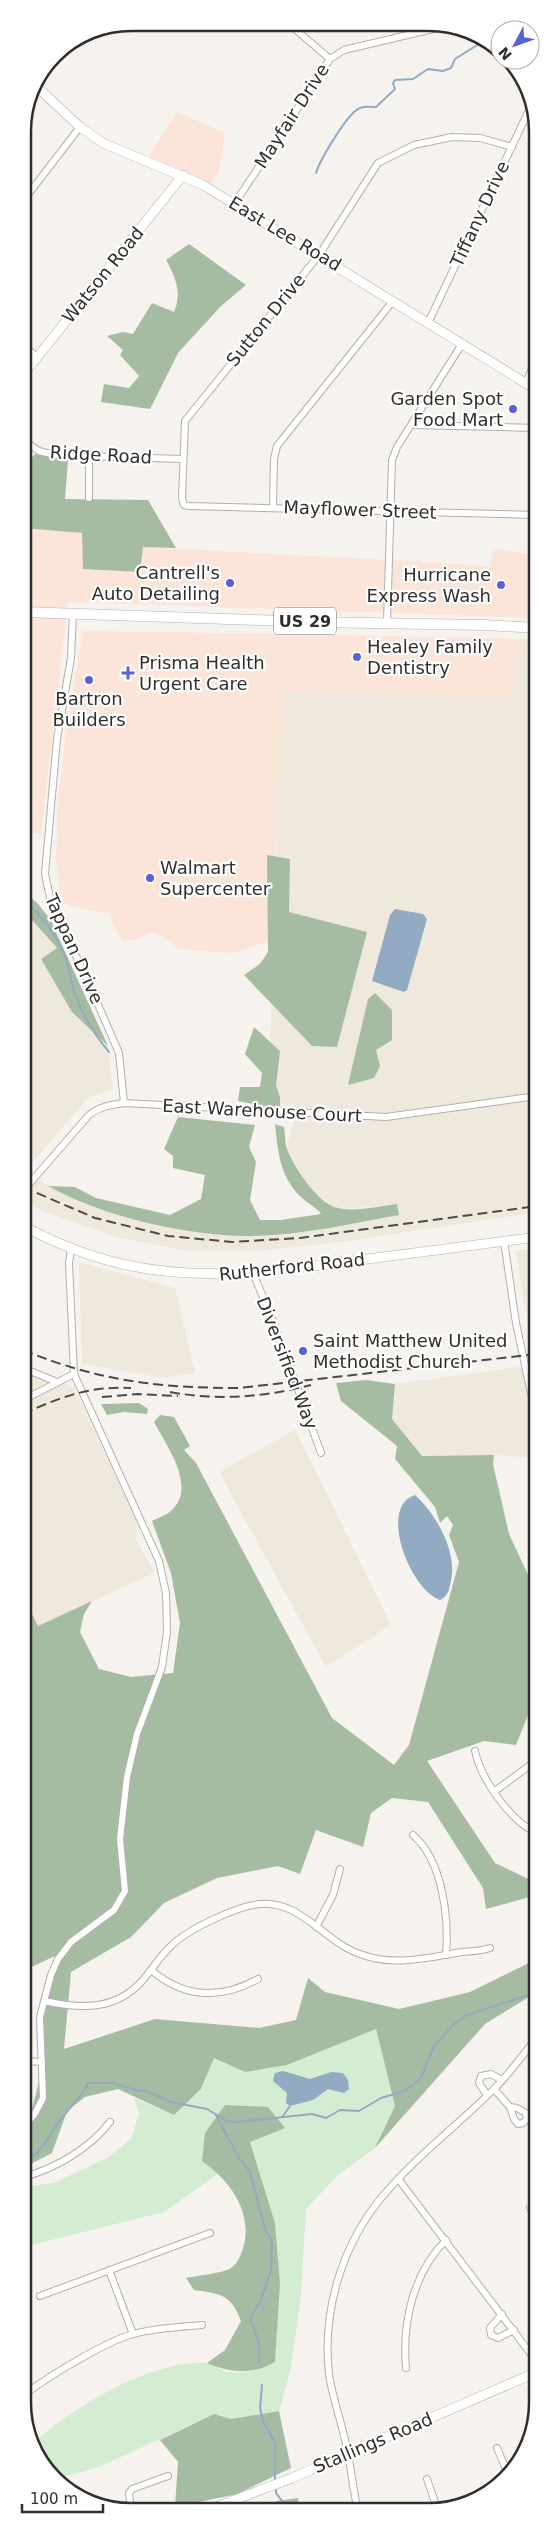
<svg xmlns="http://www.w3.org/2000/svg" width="560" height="2534" font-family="'DejaVu Sans',sans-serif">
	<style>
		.commercial { fill: #fbe4d8 }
		.built { fill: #efe8dd }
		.green { fill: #d4ecd1 }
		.forest { fill: #a5bca2 }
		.water { fill: #92abc2 }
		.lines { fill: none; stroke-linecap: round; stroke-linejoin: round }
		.stream { stroke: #92abc2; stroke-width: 2 }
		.street-casing { stroke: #b3b0ac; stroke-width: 8 }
		.secondary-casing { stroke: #b3b0ac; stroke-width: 10 }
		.primary-casing { stroke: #b3b0ac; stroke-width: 11 }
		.street { stroke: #fff; stroke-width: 6 }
		.secondary { stroke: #fff; stroke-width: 9 }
		.primary { stroke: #fff; stroke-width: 10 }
		.rail { stroke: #4c4b48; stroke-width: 2; stroke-dasharray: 10 5; stroke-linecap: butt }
		.poi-dot { fill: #5961d9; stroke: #fff; stroke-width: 2 }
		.labels { text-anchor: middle; stroke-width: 4.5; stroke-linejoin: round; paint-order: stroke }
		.shield { fill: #fff; stroke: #6d6d6b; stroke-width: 1 }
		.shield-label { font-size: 16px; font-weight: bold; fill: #2f2e2c }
		.street-label { font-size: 18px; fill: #2f2e2c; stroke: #fff }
		.poi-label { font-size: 18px; fill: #2f2e2c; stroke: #fff; text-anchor: start }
		.rim { fill: none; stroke: #2f2e2c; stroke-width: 2.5 }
	</style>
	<rect width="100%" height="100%" fill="#f6f2ee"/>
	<g class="commercial">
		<polygon points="177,112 225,133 219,171 211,183 149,156"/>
		<polygon points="23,528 82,533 84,569 140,572 143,547 445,563 490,567 493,549 537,555 537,618 68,602 41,834 23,831"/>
		<polygon points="83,631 286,634 524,639 510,698 282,692 273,940 234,953 178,949 163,937 152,932 136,939 123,941 117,932 109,914 66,905 60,891 56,863 58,797 68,719"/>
	</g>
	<g class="built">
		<polygon points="524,639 537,640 537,1212 348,1241 268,1250 226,1251 183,1250 116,1237 45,1212 23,1201 23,910 57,948 72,1012 108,1046 113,1089 88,1098 24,1172 54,1189 132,1219 188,1230 242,1236 311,1230 399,1215 397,1204 357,1208 334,1207 317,1194 302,1177 287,1147 295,1116 268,1108 282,692 510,698"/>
		<polygon points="537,1248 537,1458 494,1455 422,1456 392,1419 395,1384 534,1365 516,1251"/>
		<polygon points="79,1262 175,1288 195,1373 163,1378 82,1364"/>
		<polygon points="23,1372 73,1386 137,1522 136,1539 154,1573 38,1626 23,1596"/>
		<polygon points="295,1430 391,1625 326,1667 219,1472"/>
	</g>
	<path class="green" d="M376,2029L395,2106L375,2148L338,2175L306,2209L301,2295L291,2368L279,2411L231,2419L214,2414L99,2467L56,2479L50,2475L35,2442C72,2407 154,2359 206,2363C213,2363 220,2370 227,2372C243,2374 262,2369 275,2362L280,2284L275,2223L250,2141L268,2108L219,2173L164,2212L23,2247V2187L54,2183L107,2158L131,2139L139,2114L134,2098L174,2115L201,2089L214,2058L245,2072L287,2065Z"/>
	<g class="forest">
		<path d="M189,244L246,285L220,307L178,353L150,409L101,402L104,384L129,388L139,376L120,355L123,350L107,336L123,332L133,334L152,303L174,312C182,294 176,277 166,260Z"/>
		<polygon points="35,454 68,460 65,499 148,500 176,548 143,547 140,572 83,569 82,533 23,528 23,467"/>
		<polygon points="267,855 290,859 289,912 367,932 337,1047 312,1046 244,975 260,964 268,952"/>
		<polygon points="23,890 38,904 50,919 108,1046 72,1012 41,959 57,948 23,910"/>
		<polygon points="375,993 392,1010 392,1040 376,1050 380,1066 374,1078 348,1085 368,999"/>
		<polygon points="254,1027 280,1051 276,1086 280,1097 280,1109 238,1101 240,1087 260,1087 262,1073 245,1054"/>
		<path d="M178,1117L255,1125L249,1147L256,1162L250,1200L260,1220H281L321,1214C316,1207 310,1205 303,1199C280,1178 278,1153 275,1124L284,1127C285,1133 285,1140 286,1146C292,1165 316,1200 334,1207C353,1213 379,1206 397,1204L399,1215C349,1224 293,1237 241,1236C180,1234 102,1216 48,1186L75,1187L96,1198L170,1215L201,1199L205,1175L173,1168V1156L164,1149Z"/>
		<path d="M366,1380L395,1384L392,1419L422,1456L494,1455L493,1464L509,1534L537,1594V1707L530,1710L516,1745L484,1741L427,1761L495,1863L537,1883V1895L486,1909L483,1888L428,1802L392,1798L371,1813L363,1847L316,1830L300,1874L278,1866L217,1878L164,1903L131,1937L71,1972L64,2049L155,2019L259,2028L296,2020L308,1978L325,1992L399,2009L470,1992L537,1959V1992L485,2024L375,2148L395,2106L376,2029L287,2065L245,2072L214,2058L201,2089L174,2115L118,2089L85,2097L67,2111L52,2153L23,2168V2120L29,2121L39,2081L37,2030L55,1956L23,1971V1596L38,1626L92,1601L84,1614L80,1632L99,1669L131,1677L173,1673L180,1623L171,1573L152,1521C158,1518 167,1515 172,1510C197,1486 166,1445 154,1422L160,1415L174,1417L190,1446L184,1450L196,1463L332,1718L394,1765L409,1745L459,1562L449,1535L453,1525L447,1516L440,1523L435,1507L395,1459L397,1446L341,1401L336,1383Z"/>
		<polygon points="139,1403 148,1409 147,1414 124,1412 107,1415 101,1404"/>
		<path d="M225,2105L268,2107L285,2128L250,2142L275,2223L280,2284L275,2362C253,2375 230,2373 207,2363L225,2350L241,2321C231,2294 221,2294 194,2290L186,2278C196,2276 224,2273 231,2268C239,2262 241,2254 244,2245C252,2210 229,2180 202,2161L205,2133Z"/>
		<polygon points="279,2411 291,2468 237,2494 175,2507 178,2462 160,2440 214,2414 231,2419"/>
		<polygon points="298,2498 300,2510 272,2510 272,2507 277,2501"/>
	</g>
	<g class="water">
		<polygon points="395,909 423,914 427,919 407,990 404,992 372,981 390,915"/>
		<path d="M415,1495C438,1516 459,1555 450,1585C449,1592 446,1597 440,1600C409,1589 378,1506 415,1495Z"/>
		<polygon points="283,2071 310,2079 331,2072 343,2073 348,2080 349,2089 344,2093 328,2089 313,2100 290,2106 286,2103 287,2093 273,2081 275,2073"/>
	</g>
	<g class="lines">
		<g class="stream">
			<path d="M316,173C320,160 348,112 360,108C365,106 372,107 376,107L395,89L393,83L395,80L413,79L428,69L443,71L451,68L455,59L482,42"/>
			<path d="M23,899C39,913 51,928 61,947C68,959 69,971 72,984C79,1009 93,1033 109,1052"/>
			<polyline points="216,2115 239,2158 250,2172 265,2229 272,2240 271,2271 260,2302 250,2318 259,2343 259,2362"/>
			<polyline points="283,2116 290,2106"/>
			<path d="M23,2162C44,2153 49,2134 62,2118C71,2106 82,2096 88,2083H113L139,2091H147L171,2102L207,2109L227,2121L238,2122L312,2114L326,2118L340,2110L359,2111L381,2098L405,2091L421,2078L434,2046L454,2024L465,2016L537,1992"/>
			<polyline points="262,2385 260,2408 263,2421 275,2443 275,2482"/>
			<polyline points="276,2487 276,2493 289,2510"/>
		</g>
		<defs>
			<g id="street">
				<polyline points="289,24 330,59"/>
				<polyline points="512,147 480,138 452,137 414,145 378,163 319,255 185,421 182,498 184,505 189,506 537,515"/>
				<polyline points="23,201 80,127"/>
				<polyline points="235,203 330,59 344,50 450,25"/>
				<polyline points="428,323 531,106"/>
				<polyline points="23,345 37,357"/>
				<polyline points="526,383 537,357"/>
				<polyline points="412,425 537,428"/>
				<polyline points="23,440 39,451 55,455 182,459"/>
				<polyline points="89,498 89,456"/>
				<polyline points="273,508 274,459 277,446 393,301"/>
				<polyline points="73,613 71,658 57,739 45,874 51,902 57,918 83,970 119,1053 124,1103"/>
				<polyline points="387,623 392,460 397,447 462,344"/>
				<path d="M23,1191L89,1115C100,1106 111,1105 124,1103L386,1117L537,1096"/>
				<polyline points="504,1241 516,1323 537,1421"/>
				<polyline points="253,1273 275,1326 321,1453"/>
				<polyline points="23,1368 57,1382"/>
				<polyline points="23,1400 74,1374"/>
				<path d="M475,1751C481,1779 510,1821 537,1833"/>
				<polyline points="495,1791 537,1760"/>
				<path d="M413,1835C443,1861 449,1918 446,1955"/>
				<polyline points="316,1927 333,1895 340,1869"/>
				<path d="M151,1970C184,1998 220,2000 258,1979"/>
				<path d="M44,2001C80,2009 115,2011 142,1981C152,1970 160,1956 171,1946C188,1929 235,1907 259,1904C295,1900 317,1931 345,1947C381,1968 418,1960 456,1953C468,1951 478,1952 490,1948"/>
				<polyline points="534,2023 537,2036"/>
				<polyline points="23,2061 42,2062"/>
				<polyline points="494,2089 510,2107 514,2119 518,2124 523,2123 527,2119 526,2113 517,2108 510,2107"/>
				<polyline points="487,2095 479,2083 481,2076 491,2074 502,2080"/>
				<polyline points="23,2127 34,2115 43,2098 40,2017 51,1975 58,1959 71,1942 114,1910 125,1891 120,1839 127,1777 137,1734 162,1667 167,1632 166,1593 159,1561 74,1374 69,1263 71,1249"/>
				<path d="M23,2177C55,2169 90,2148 110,2122"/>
				<polyline points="399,2180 537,2362"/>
				<polyline points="530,2208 537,2218"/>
				<polyline points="109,2270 133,2334"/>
				<polyline points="40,2296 210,2233"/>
				<polyline points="502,2314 490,2328 491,2335 498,2338 514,2330"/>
				<path d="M406,2368C402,2323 413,2273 446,2240"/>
				<path d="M23,2396C45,2378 107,2341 133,2334C155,2328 179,2327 202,2325"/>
				<polyline points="497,2448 509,2476"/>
				<polyline points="427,2479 438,2511"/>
				<polyline points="131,2509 129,2493 132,2489 168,2476"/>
				<path d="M358,2510C352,2487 351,2463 345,2440C340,2417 332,2396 329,2374C322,2311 342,2245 382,2197C415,2157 458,2125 494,2089C510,2073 523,2055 537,2037"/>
			</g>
			<g id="secondary">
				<polyline points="34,84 80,127 103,143 203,185 537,390"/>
				<polyline points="23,375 183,175"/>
				<path d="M23,1226C139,1288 228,1277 352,1261C414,1253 475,1245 537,1237"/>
				<polyline points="208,2510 292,2478 537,2372"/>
			</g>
			<polyline id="primary" points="23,612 312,622 484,625 537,628"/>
		</defs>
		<use href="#street" class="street-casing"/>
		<use href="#secondary" class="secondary-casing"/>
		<use href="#primary" class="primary-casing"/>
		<use href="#street" class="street"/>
		<use href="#secondary" class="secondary"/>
		<use href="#primary" class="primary"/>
		<g class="rail">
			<polyline points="23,1187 95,1218 168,1236 232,1242 300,1238 537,1206"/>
			<path d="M23,1350C99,1381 158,1388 239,1388L537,1354"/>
			<path d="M170,1392C218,1401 264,1397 311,1385"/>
			<polyline points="102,1397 138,1394 178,1396"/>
			<path d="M23,1414C61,1397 88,1386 131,1388"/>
		</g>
	</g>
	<g class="poi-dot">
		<circle cx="513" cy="409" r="5"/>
		<circle cx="230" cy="583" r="5"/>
		<circle cx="501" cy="585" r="5"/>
		<circle cx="357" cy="657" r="5"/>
		<path d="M125.5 665.5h5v5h5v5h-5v5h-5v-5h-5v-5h5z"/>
		<circle cx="89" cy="680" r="5"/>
		<circle cx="150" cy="878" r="5"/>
		<circle cx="303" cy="1351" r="5"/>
	</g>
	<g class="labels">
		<rect class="shield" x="274" y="607.5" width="62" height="27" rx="4"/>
		<g class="shield-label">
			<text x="305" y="627">US 29</text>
		</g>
		<g class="street-label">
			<text transform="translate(292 116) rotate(-57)" y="6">Mayfair Drive</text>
			<text transform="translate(480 214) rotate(-65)" y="6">Tiffany Drive</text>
			<text transform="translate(285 234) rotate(31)" y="6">East Lee Road</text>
			<text transform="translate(103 275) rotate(-51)" y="6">Watson Road</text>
			<text transform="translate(266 320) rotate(-51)" y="6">Sutton Drive</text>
			<text transform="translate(101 455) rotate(3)" y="6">Ridge Road</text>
			<text transform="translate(360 510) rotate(2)" y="6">Mayflower Street</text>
			<text transform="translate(74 949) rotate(66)" y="6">Tappan Drive</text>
			<text transform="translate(262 1111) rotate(3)" y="6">East Warehouse Court</text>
			<text transform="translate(292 1267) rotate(-6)" y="6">Rutherford Road</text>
			<text transform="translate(287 1363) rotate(69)" y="6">Diversified Way</text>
			<text transform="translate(373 2443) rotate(-23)" y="6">Stallings Road</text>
		</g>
		<g class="poi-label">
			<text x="503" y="405" text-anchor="end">Garden Spot<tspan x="503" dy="21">Food Mart</tspan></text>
			<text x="220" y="579" text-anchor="end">Cantrell's<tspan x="220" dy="21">Auto Detailing</tspan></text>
			<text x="491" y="581" text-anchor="end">Hurricane<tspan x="491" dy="21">Express Wash</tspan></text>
			<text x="367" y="653">Healey Family<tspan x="367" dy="21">Dentistry</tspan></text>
			<text x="139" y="669">Prisma Health<tspan x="139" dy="21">Urgent Care</tspan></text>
			<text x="89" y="705" text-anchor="middle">Bartron<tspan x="89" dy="21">Builders</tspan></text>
			<text x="160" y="874">Walmart<tspan x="160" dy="21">Supercenter</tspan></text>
			<text x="313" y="1347">Saint Matthew United<tspan x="313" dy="21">Methodist Church</tspan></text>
		</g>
	</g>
	<path d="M0 0H560V2534H0ZM131 31H429A100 100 0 0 1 529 131V2403A100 100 0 0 1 429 2503H131A100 100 0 0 1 31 2403V131A100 100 0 0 1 131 31Z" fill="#fff" fill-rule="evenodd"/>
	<path class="rim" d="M131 31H429A100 100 0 0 1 529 131V2403A100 100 0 0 1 429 2503H131A100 100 0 0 1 31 2403V131A100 100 0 0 1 131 31Z"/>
	<g transform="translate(515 45) rotate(229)"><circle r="24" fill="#ffffff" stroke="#acabab"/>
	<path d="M0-4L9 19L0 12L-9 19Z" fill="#5961d9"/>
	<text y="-8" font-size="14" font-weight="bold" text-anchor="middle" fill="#2f2e2c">N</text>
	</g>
	<path d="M22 2504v8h81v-8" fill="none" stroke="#2f2e2c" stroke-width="2.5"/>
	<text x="30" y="2504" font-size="15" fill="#2f2e2c" stroke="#ffffff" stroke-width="4" paint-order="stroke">100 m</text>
</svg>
